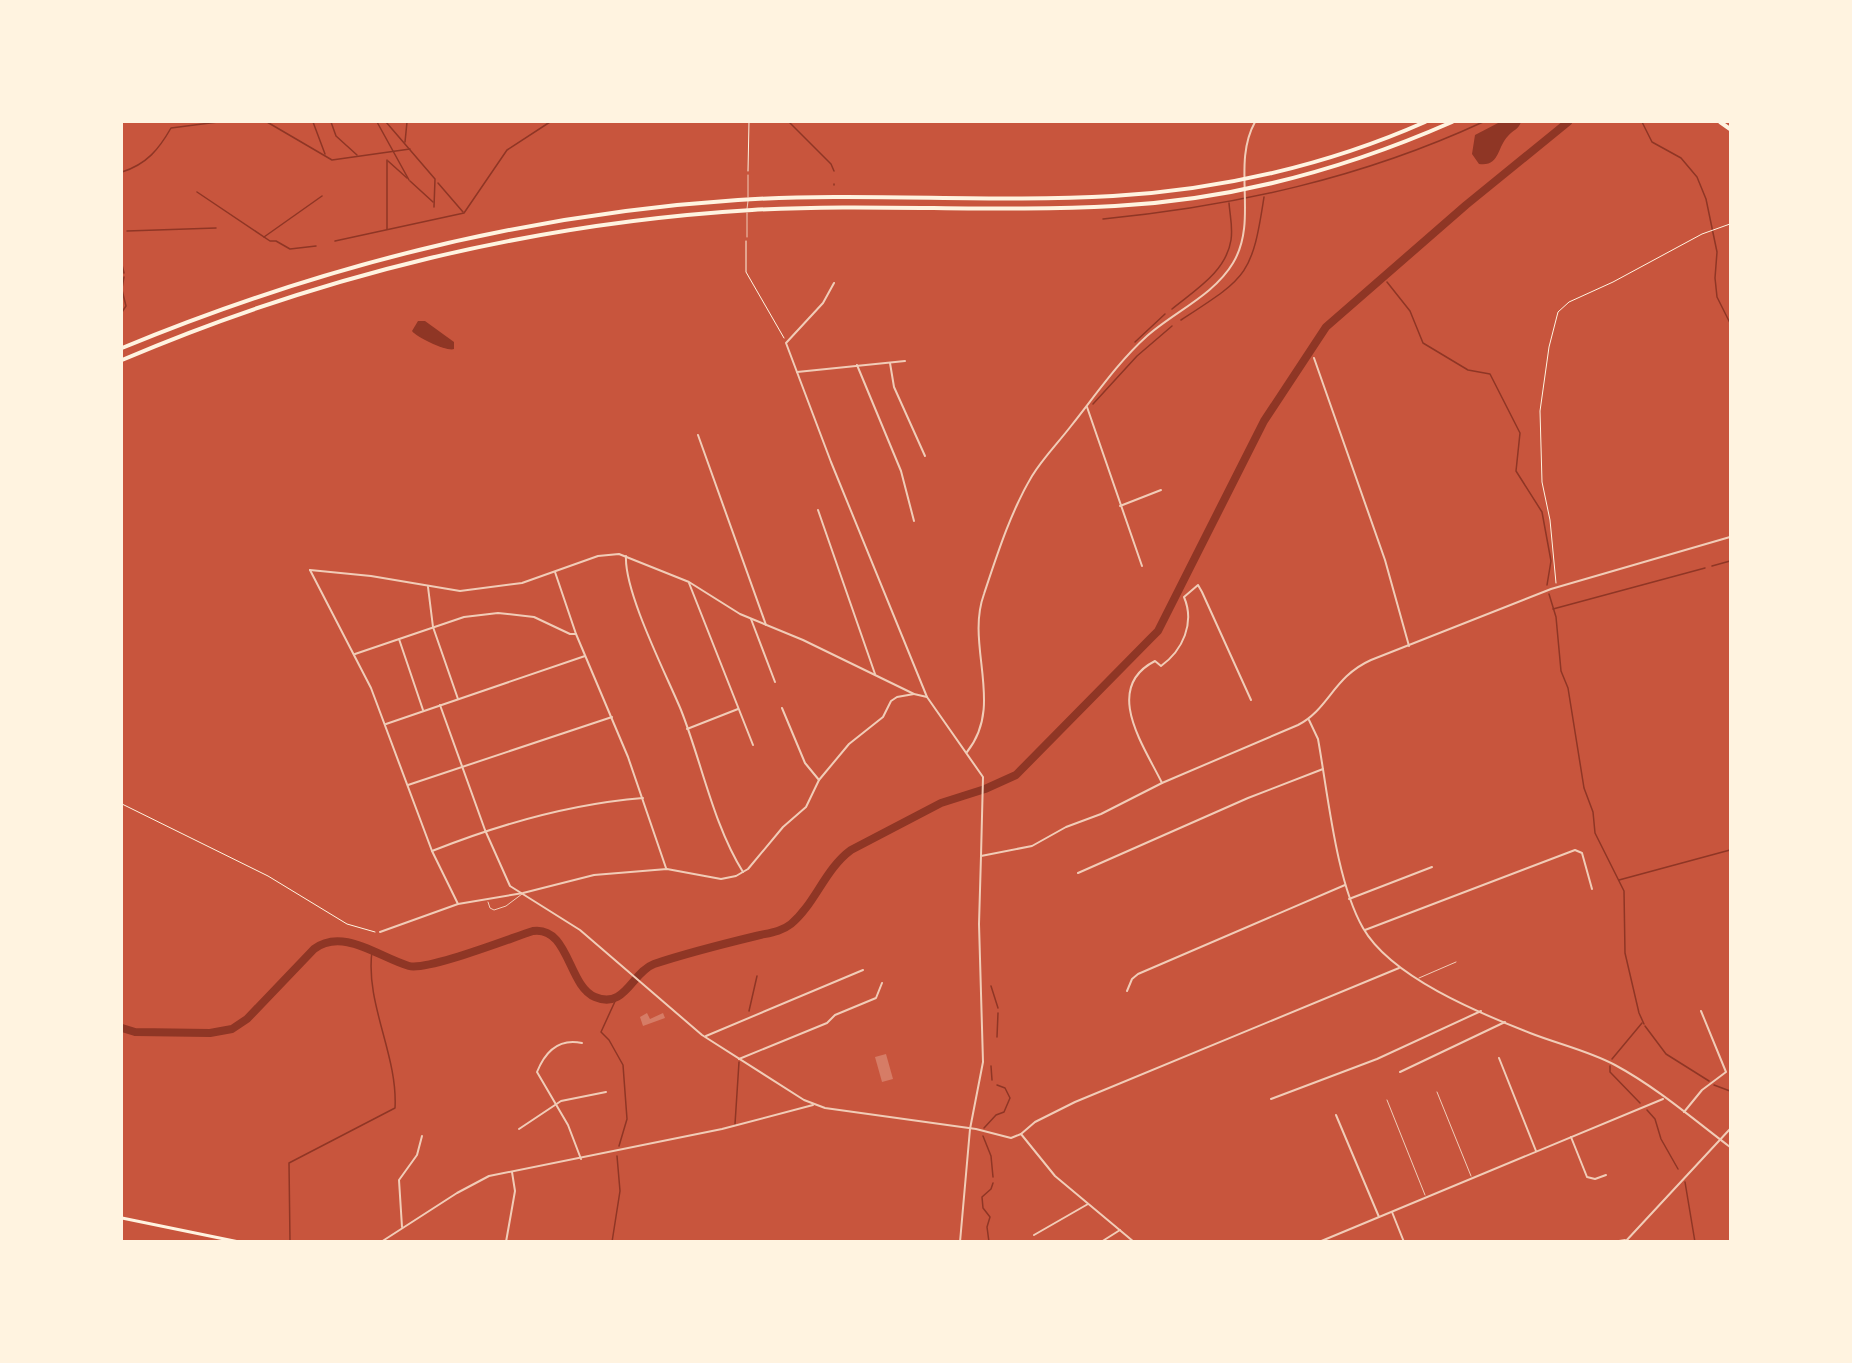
<svg xmlns="http://www.w3.org/2000/svg" width="1852" height="1363" font-family="'Titillium Web',sans-serif">
	<style>
		.water { fill: #8f3625 }
		.lines { fill: none; stroke-linecap: round; stroke-linejoin: round }
		.stream { stroke: #8f3625; stroke-width: 1.5 }
		.river { stroke: #8f3625; stroke-width: 8 }
		.building { fill: #d67c66 }
		.path { stroke: #fff3e0; stroke-width: 1 }
		.service { stroke: #f1ccb7; stroke-width: 1 }
		.minor { stroke: #f1ccb7; stroke-width: 2 }
		.tertiary { stroke: #f1ccb7; stroke-width: 2 }
		.primary { stroke: #fff3e0; stroke-width: 3 }
		.motorway { stroke: #fff3e0; stroke-width: 4 }
	</style>
	<rect width="100%" height="100%" fill="#c8553d"/>
	<g class="water">
		<path d="M1500,122H1521C1519,129 1513,130 1508,136C1497,147 1500,167 1479,164L1472,154L1475,135Z"/>
		<path d="M418,321H425L454,342V349C448,352 417,338 412,331Z"/>
	</g>
	<g class="lines">
		<g class="stream">
			<polyline points="267,122 332,160 410,149"/>
			<polyline points="313,122 325,154"/>
			<polyline points="331,122 336,136 357,155"/>
			<polyline points="377,122 409,180"/>
			<polyline points="386,122 435,179 434,207"/>
			<polyline points="789,122 831,164 834,171"/>
			<polyline points="1642,122 1652,142 1681,158 1697,177 1706,199 1717,252 1715,278 1717,297 1730,323"/>
			<polyline points="405,142 407,122"/>
			<polyline points="388,161 407,178"/>
			<path d="M122,172C147,164 159,149 171,128L218,122"/>
			<polyline points="410,181 433,202"/>
			<polyline points="438,183 463,212"/>
			<polyline points="834,184 834,185"/>
			<polyline points="197,192 270,241 276,241 290,249 316,246"/>
			<path d="M1103,219C1235,206 1362,178 1483,122"/>
			<polyline points="387,229 387,160"/>
			<polyline points="127,231 216,228"/>
			<polyline points="264,237 322,196"/>
			<polyline points="335,241 464,213 507,150 550,122"/>
			<polyline points="122,265 124,273"/>
			<polyline points="1383,277 1384,278"/>
			<polyline points="1387,282 1410,311 1423,343 1468,370 1490,374 1520,433 1516,471 1542,512 1551,561 1547,585"/>
			<polyline points="122,288 124,277"/>
			<polyline points="122,290 126,306 122,312"/>
			<path d="M1172,309C1195,290 1226,272 1231,240C1233,227 1230,216 1229,203"/>
			<path d="M1181,320C1247,277 1252,276 1264,197"/>
			<polyline points="1135,342 1165,314"/>
			<polyline points="1093,404 1137,356 1172,326"/>
			<polyline points="1712,566 1730,561"/>
			<polyline points="1549,594 1556,617 1561,671 1568,688 1584,788 1593,812 1595,833 1624,891 1625,953 1639,1013 1644,1024"/>
			<polyline points="1553,609 1705,568"/>
			<polyline points="977,791 977,793"/>
			<polyline points="1619,880 1730,850"/>
			<polyline points="991,986 998,1008"/>
			<polyline points="617,997 601,1032 609,1040 623,1065 627,1119 619,1146"/>
			<polyline points="749,1011 757,976"/>
			<polyline points="1645,1026 1666,1054 1709,1081"/>
			<polyline points="997,1037 998,1013"/>
			<polyline points="1612,1059 1642,1023"/>
			<polyline points="991,1066 992,1080"/>
			<polyline points="1610,1066 1610,1072 1640,1103"/>
			<polyline points="1714,1085 1730,1091"/>
			<polyline points="1647,1110 1655,1119 1661,1139 1678,1169"/>
			<polyline points="735,1124 739,1062"/>
			<polyline points="984,1128 996,1115 1004,1112 1010,1098 1005,1088 997,1085"/>
			<polyline points="983,1136 991,1156 993,1177"/>
			<polyline points="1685,1182 1695,1242"/>
			<path d="M290,1242L289,1163L395,1108C398,1055 365,1004 372,951"/>
			<polyline points="612,1242 620,1191 617,1156"/>
			<polyline points="989,1242 987,1227 990,1217 983,1208 982,1197 991,1189 993,1183"/>
		</g>
		<path class="river" d="M122,1028L135,1032L210,1033L232,1029L247,1019L314,949C343,927 380,958 409,966C427,971 511,938 533,931C569,926 568,986 595,997C625,1010 632,972 654,964C687,953 723,944 756,936C768,933 781,932 791,924C815,904 825,869 851,850L941,803L985,789L1016,775L1150,639L1158,631L1264,421L1326,327L1466,205L1568,122"/>
	</g>
	<g class="building">
		<polygon points="647,1013 650,1019 663,1013 665,1018 643,1026 640,1017"/>
		<polygon points="886,1054 893,1079 882,1082 875,1057"/>
	</g>
	<g class="lines">
		<g class="path">
			<polyline points="748,171 749,122"/>
			<polyline points="746,241 746,272 784,338"/>
			<polyline points="1556,583 1550,520 1542,482 1540,411 1549,347 1558,312 1569,302 1613,282 1702,234 1730,224"/>
			<polyline points="122,804 268,876 347,924 375,932"/>
		</g>
		<g class="service">
			<polyline points="748,197 748,175"/>
			<polyline points="747,209 748,201"/>
			<polyline points="747,237 747,213"/>
			<polyline points="488,902 490,908 494,910 506,906 522,894"/>
			<polyline points="1419,978 1456,962"/>
			<polyline points="1437,1092 1471,1176"/>
			<polyline points="1387,1100 1425,1195"/>
		</g>
		<g class="minor">
			<polyline points="834,283 823,303 786,343 831,462 927,697"/>
			<polyline points="1314,358 1385,560 1409,646"/>
			<polyline points="890,363 894,387 925,456"/>
			<polyline points="857,365 901,471 914,521"/>
			<polyline points="797,372 905,361"/>
			<polyline points="1087,407 1142,566"/>
			<polyline points="698,435 766,625"/>
			<polyline points="1120,506 1161,490"/>
			<polyline points="818,510 875,674"/>
			<path d="M626,556C624,592 666,674 681,710C702,763 713,824 743,872"/>
			<polyline points="310,570 371,576 460,591 522,583 598,556 619,554 689,582 740,614 803,640 914,694 927,697 983,777 981,856"/>
			<polyline points="310,570 371,688 432,851 458,904"/>
			<polyline points="555,572 576,634"/>
			<polyline points="689,583 753,745"/>
			<polyline points="428,587 433,627 458,699"/>
			<polyline points="751,619 775,682"/>
			<polyline points="399,639 423,710"/>
			<polyline points="355,654 464,617 498,613 534,617 570,634 576,634 628,757 666,868"/>
			<polyline points="440,705 485,830 510,886 580,930 702,1035 804,1100 825,1108 976,1129 1011,1138 1021,1134 1035,1122 1075,1102 1399,968"/>
			<polyline points="782,708 805,763 819,780"/>
			<path d="M1309,720L1318,739C1328,794 1336,881 1363,928C1391,977 1479,1013 1530,1033C1558,1044 1589,1051 1615,1065C1656,1087 1693,1119 1730,1147"/>
			<polyline points="386,724 585,656"/>
			<polyline points="687,729 738,709"/>
			<path d="M967,752C1005,705 965,646 984,594C997,555 1011,511 1032,476C1043,458 1058,443 1071,426C1095,396 1118,362 1147,336C1174,312 1214,295 1233,263C1259,220 1231,165 1255,122"/>
			<path d="M1162,783C1144,746 1102,688 1155,661L1161,666C1183,650 1195,623 1184,597L1198,585L1202,592L1251,700"/>
			<polyline points="408,785 612,717"/>
			<path d="M432,851C500,824 569,804 643,798"/>
			<polyline points="1078,873 1248,798 1323,769"/>
			<polyline points="1349,899 1432,867"/>
			<polyline points="1365,930 1575,850 1582,853 1592,889"/>
			<polyline points="380,932 458,904 523,893 594,875 667,869 721,879 736,876 748,869 783,827 806,807 819,780 849,744 883,717 891,701 897,697 914,694"/>
			<polyline points="1127,991 1132,979 1138,974 1345,885"/>
			<polyline points="706,1036 863,970"/>
			<polyline points="1499,1058 1536,1151"/>
			<polyline points="739,1059 827,1023 835,1015 876,998 882,983"/>
			<polyline points="1400,1072 1505,1022"/>
			<polyline points="1271,1099 1377,1059 1481,1011"/>
			<polyline points="1684,1112 1702,1090 1726,1072 1701,1011"/>
			<polyline points="1336,1115 1379,1217"/>
			<polyline points="519,1129 561,1101 606,1092"/>
			<polyline points="1021,1134 1055,1176 1134,1242"/>
			<polyline points="1571,1137 1587,1177 1595,1179 1606,1175"/>
			<path d="M581,1159L568,1125L537,1072C545,1052 559,1038 582,1043"/>
			<polyline points="1392,1212 1404,1242"/>
			<polyline points="402,1227 399,1180 417,1155 422,1136"/>
			<polyline points="1034,1235 1088,1204"/>
			<polyline points="381,1242 457,1193 489,1176 722,1129 813,1105"/>
			<polyline points="506,1242 515,1191 512,1172"/>
			<polyline points="1101,1242 1120,1230"/>
			<polyline points="1319,1242 1663,1099"/>
			<polyline points="1613,1242 1625,1240"/>
			<polyline points="1625,1242 1730,1129"/>
		</g>
		<path class="tertiary" d="M960,1242L970,1129L983,1062L979,924L981,856L1032,846L1066,827L1101,814L1162,783L1298,725C1329,709 1333,677 1371,660L1551,589L1730,537"/>
		<polyline class="primary" points="122,1218 239,1242"/>
		<g class="motorway">
			<polyline points="1720,122 1730,129"/>
			<path d="M122,348C318,267 525,214 738,200C863,192 988,203 1113,196C1220,190 1328,165 1425,122"/>
			<path d="M122,360C321,275 535,223 752,210C873,203 994,213 1115,206C1232,200 1345,169 1452,122"/>
		</g>
	</g>
	<rect width="1852" height="1363" fill="none" stroke="#fff3e0" stroke-width="246"/>
</svg>
